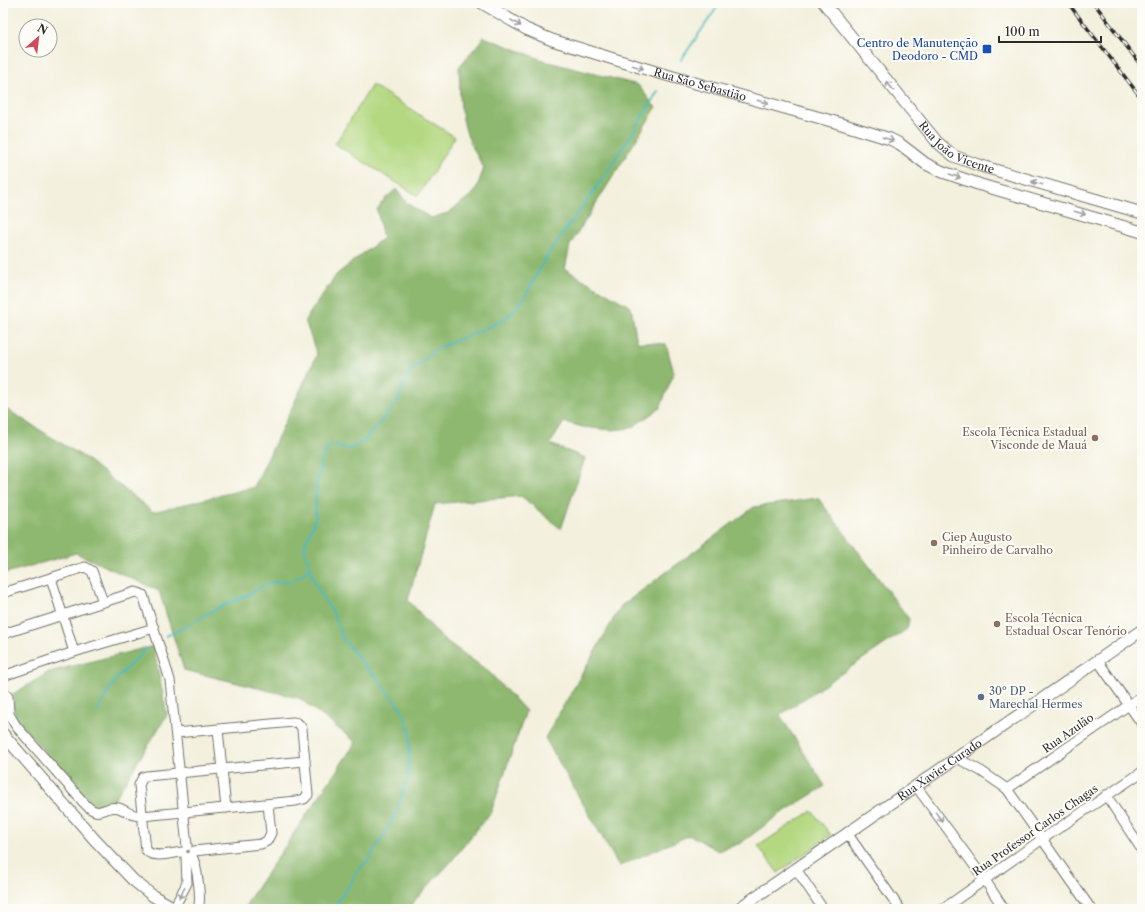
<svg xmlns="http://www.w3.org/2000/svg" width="1145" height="912" font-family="'Libre Caslon Text',serif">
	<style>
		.green { fill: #b3d881; stroke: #6f8256 }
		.forest { fill: #8eb86f; stroke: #5c724d }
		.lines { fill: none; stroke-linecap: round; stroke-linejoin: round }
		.stream { stroke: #4bb9c3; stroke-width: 2 }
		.minor-casing { stroke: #717069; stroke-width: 11 }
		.major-casing { stroke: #717069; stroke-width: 13 }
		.minor { stroke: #fff; stroke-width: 9 }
		.major { stroke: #fff; stroke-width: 11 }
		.rail-casing { stroke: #2b2b2b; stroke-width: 3.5 }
		.rail { stroke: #fdfcf7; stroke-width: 2; stroke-dasharray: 6; stroke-linecap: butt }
		.oneway { stroke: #a0a0a0 }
		.transit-dot { fill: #1a4fb4; stroke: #fdfcf7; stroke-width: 1.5 }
		.education-dot { fill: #8d6e63; stroke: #fdfcf7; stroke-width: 1.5 }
		.service-dot { fill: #5c6f8a; stroke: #fdfcf7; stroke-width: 1.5 }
		.labels { text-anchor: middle; stroke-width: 4; stroke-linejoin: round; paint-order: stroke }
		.transit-label { font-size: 11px; fill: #164399; stroke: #fdfcf7; text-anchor: end }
		.street-label { font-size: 11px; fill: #2b2b2b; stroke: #fdfcf7 }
		.education-label { font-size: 11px; fill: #785e54; stroke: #fdfcf7; text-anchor: start }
		.service-label { font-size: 11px; fill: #4e5e75; stroke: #fdfcf7; text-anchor: start }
	</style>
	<rect width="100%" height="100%" fill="#fdfcf7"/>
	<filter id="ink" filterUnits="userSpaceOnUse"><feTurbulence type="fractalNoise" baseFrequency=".025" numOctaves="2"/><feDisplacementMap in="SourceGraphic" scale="8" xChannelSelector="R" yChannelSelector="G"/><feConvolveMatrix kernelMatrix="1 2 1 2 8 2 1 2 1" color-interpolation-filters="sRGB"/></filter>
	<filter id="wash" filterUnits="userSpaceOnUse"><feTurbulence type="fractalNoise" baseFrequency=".012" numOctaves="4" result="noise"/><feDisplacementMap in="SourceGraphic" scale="16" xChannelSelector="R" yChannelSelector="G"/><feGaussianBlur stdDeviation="0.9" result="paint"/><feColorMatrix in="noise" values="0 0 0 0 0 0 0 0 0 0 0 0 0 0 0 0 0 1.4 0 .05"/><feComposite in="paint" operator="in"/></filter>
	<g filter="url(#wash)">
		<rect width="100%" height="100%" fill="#f3f0dd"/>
		<g class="green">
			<polygon points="372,85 455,137 418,196 335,144"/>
			<polygon points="812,811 831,835 778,873 758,846"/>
		</g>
		<g class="forest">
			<path d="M484,37L548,62L638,85L656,108L570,245L565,269L631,307L637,342L666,344L674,373L660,408L631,428L611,430L583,427L564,422L550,444L585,458L561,529L521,496L435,504L408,600L442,638L488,671L526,711L491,812L449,864L415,900L410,909H245L248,901L356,742L299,698L184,670L159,591L76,553L3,574V407L85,458L153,512L254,487L317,355L305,320L337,274L383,238L377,210L382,202L396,189L408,204L431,218L448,213L475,192L484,168C476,154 467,139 464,123C459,105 460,86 459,67Z"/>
			<polygon points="818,498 909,619 907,629 780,715 825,786 777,816 741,843 718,851 690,835 619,866 545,738 621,606 754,507"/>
			<polygon points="153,646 167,715 112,803 94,807 18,722 14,711 13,694 49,672"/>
		</g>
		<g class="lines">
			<g class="stream">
				<polyline points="681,60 720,3"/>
				<polyline points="166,636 181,629 216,609 252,593 268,583 292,581 302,575 310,567"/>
				<polyline points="97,712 109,690 117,678 147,648"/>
				<polyline points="332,909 352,882 355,874 368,860 376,848 392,821 404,791 408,775 410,733 404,713 375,676 365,666 343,639 338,625 332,611 322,597 313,579 305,551 305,544 315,520 316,485 322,459 326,450 331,445 346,449 351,449 366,439 397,402 410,372 418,365 438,348 493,325 506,318 514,310 523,300 548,254 603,178 635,129 658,91"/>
			</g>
		</g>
	</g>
	<g filter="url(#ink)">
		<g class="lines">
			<defs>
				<g id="minor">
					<polyline points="51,578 74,652"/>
					<polyline points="3,593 85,567 92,571 103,602"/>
					<polyline points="3,634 135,592 139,593 143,595 170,680 187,846"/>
					<polyline points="1098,661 1142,724"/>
					<polyline points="3,676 74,652 154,628"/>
					<path d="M3,691L8,697L9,714L16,726L84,803C101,821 103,804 119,808C127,811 133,817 142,816L296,801L304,799L308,795L302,729C300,724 298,722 293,722L176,733"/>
					<polyline points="218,730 226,808"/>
					<polyline points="957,758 981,771 1007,789 1091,909"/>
					<polyline points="916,786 985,880 1004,909"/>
					<polyline points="1007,789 1142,696"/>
					<polyline points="1106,795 1142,850"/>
					<polyline points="847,833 900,909"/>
					<polyline points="194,851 261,844 267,841 271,833 268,804"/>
					<path d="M182,852C172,853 153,859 146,850L139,785L143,777L146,776L305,761"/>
					<path d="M192,856C197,866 202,899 198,909"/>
					<polyline points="796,869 823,909"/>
					<polyline points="174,908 187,883 186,857"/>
					<polyline points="943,909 1041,840 1142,772"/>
				</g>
				<g id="major">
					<path id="s1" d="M482,3L526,29L552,40L659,73L835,122L890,139L900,144L926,164L943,172L981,185L1142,232"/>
					<path id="s2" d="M824,3L937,142L954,156L978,165L1142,213"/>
					<polyline points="3,734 95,840 133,880 153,896 176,909"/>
					<path id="s3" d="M738,909L1142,630"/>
				</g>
			</defs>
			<use href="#minor" class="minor-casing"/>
			<use href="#major" class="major-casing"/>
			<use href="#minor" class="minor"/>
			<use href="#major" class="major"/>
			<defs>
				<g id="rail">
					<polyline points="1068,3 1142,99"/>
					<polyline points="1094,3 1142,67"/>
				</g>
			</defs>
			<use href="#rail" class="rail-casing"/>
			<use href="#rail" class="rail"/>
		</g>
		<defs><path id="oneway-shaft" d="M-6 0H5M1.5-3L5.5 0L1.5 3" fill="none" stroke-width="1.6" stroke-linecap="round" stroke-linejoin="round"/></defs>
		<g class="oneway">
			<use href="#oneway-shaft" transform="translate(516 23) rotate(30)"/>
			<use href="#oneway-shaft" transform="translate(638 67) rotate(17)"/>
			<use href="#oneway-shaft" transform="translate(890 86) rotate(-129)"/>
			<use href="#oneway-shaft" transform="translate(763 102) rotate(16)"/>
			<use href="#oneway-shaft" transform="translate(888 139) rotate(18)"/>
			<use href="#oneway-shaft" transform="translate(955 176) rotate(19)"/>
			<use href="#oneway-shaft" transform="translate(1037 183) rotate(-164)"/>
			<use href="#oneway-shaft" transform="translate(1080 213) rotate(16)"/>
			<use href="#oneway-shaft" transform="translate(939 817) rotate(54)"/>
			<use href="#oneway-shaft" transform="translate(182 893) rotate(118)"/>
		</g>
	</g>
	<rect class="transit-dot" x="982" y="44" width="10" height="10" rx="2"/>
	<g class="education-dot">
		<circle cx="1095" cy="438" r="4"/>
		<circle cx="934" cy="543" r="4"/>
		<circle cx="997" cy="624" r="4"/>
	</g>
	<circle class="service-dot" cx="981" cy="697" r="4"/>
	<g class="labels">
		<g class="transit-label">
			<text x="978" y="47">Centro de Manutenção<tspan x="978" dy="13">Deodoro - CMD</tspan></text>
		</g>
		<g class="street-label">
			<text dy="4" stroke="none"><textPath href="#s1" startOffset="234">Rua São Sebastião</textPath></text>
			<text dy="4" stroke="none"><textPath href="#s2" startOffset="199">Rua João Vicente</textPath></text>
			<text transform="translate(1068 733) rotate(-35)" y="4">Rua Azulão</text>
			<text dy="4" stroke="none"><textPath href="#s3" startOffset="245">Rua Xavier Curado</textPath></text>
			<text transform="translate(1035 830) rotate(-35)" y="4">Rua Professor Carlos Chagas</text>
		</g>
		<g class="education-label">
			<text x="1087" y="436" text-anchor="end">Escola Técnica Estadual<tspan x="1087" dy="13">Visconde de Mauá</tspan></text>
			<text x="942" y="541">Ciep Augusto<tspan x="942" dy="13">Pinheiro de Carvalho</tspan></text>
			<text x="1005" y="622">Escola Técnica<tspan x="1005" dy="13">Estadual Oscar Tenório</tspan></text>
		</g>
		<g class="service-label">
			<text x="989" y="695">30º DP -<tspan x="989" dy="13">Marechal Hermes</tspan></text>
		</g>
	</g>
	<rect width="1145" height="912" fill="none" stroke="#fdfcf7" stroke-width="16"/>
	<g transform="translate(38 38) rotate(28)"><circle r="19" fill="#fdfcf7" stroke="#a9a8a5"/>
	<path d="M0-3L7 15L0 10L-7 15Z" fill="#d1495b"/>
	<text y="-6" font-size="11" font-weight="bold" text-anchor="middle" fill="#2b2b2b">N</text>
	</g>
	<path d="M999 36v6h102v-6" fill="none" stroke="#2b2b2b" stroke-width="2"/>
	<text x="1005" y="36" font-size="12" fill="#2b2b2b" stroke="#fdfcf7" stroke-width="3" paint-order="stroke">100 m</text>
</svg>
